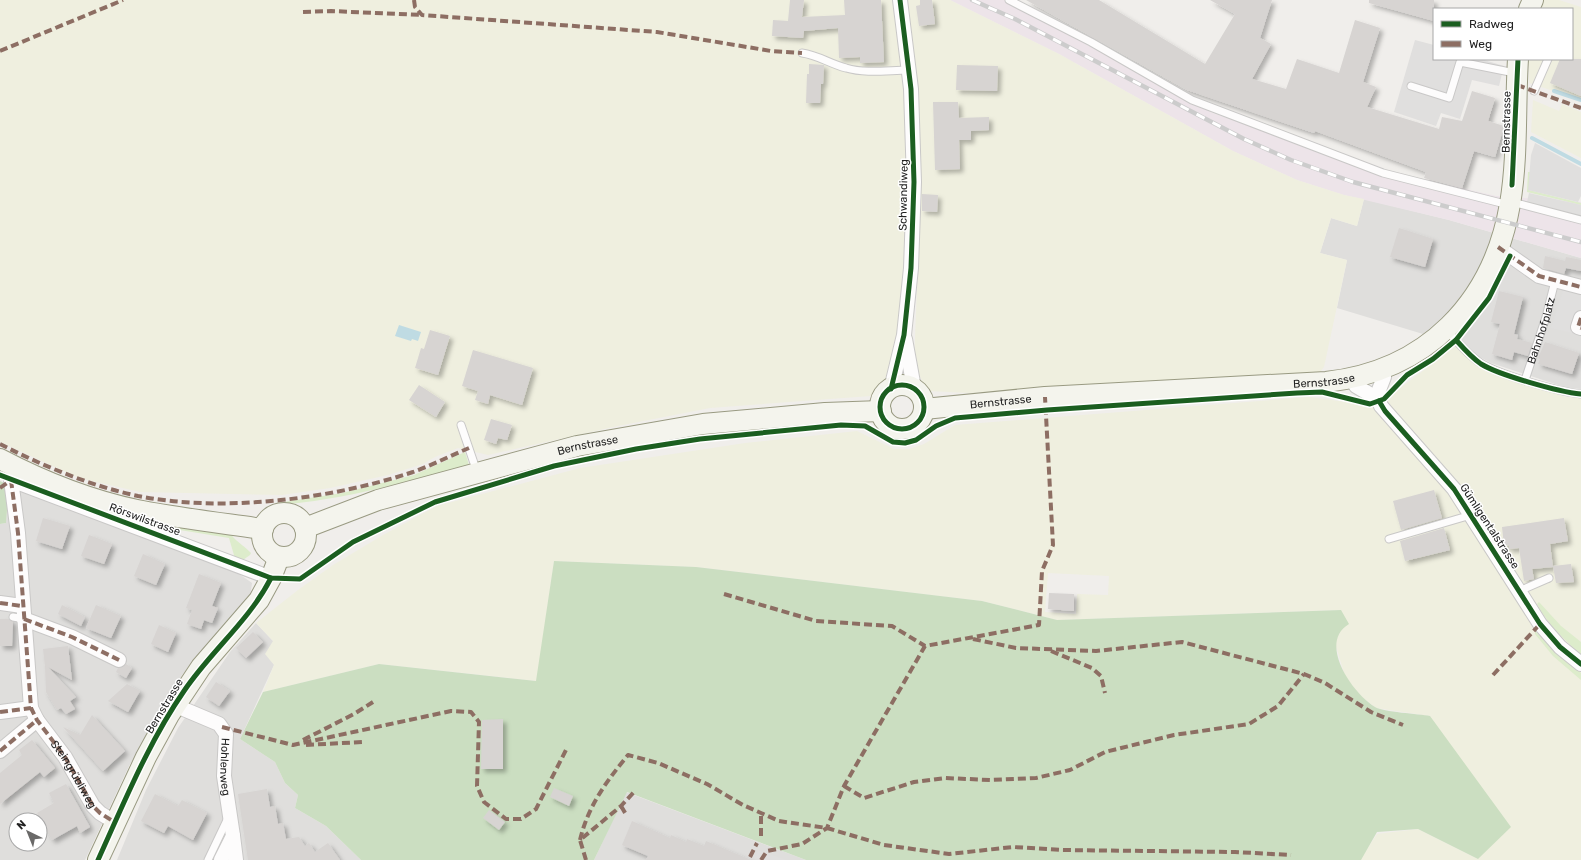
<svg xmlns="http://www.w3.org/2000/svg" width="1581" height="860" font-family="Rubik,sans-serif">
	<style>
		.residential { fill: #dfdedc; fill-rule: evenodd }
		.industrial { fill: #ede4e9 }
		.farmland { fill: #efefdf; fill-rule: evenodd }
		.grass { fill: #ddeccb }
		.forest { fill: #cbdec1 }
		.parking { fill: #e0dfde }
		.water { fill: #bfdbe3 }
		.lines { fill: none; stroke-linecap: round; stroke-linejoin: round }
		.stream { stroke: #bfdbe3; stroke-width: 4 }
		.building { fill: #d7d4d2; filter: url(#shadow) }
		.service-casing { stroke: #c9c8c7; stroke-width: 9 }
		.minor-casing { stroke: #c9c8c7; stroke-width: 16 }
		.secondary-casing { stroke: #999a82; stroke-width: 22 }
		.service { stroke: #fdfcfc; stroke-width: 7 }
		.minor { stroke: #fdfcfc; stroke-width: 14 }
		.secondary { stroke: #f4f4ed; stroke-width: 20 }
		.rail-casing { stroke: #ccc; stroke-width: 4.5 }
		.rail { stroke: #fff; stroke-width: 3; stroke-dasharray: 9; stroke-linecap: butt }
		.quiet { stroke: #8d6e63; stroke-width: 4; stroke-dasharray: 8 4; stroke-linecap: butt }
		.cycleway-casing { stroke: #fff; stroke-width: 8 }
		.cycleway { stroke: #1b5e20; stroke-width: 5 }
		.labels { text-anchor: middle; stroke-width: 3; stroke-linejoin: round; paint-order: stroke }
		.street-label { font-size: 11px; fill: #222; stroke: #fff }
	</style>
	<defs>
		<filter id="shadow"><feDropShadow dx="3.5" dy="3.5" stdDeviation="2" flood-color="#0004"/></filter>
	</defs>
	<rect width="100%" height="100%" fill="#f0eeeb"/>
	<g class="residential">
		<polygon points="1364,199 1449,220 1581,258 1581,389 1567,388 1491,363 1472,353 1441,321 1427,334 1423,334 1337,308 1347,260 1320,253 1331,218 1357,226"/>
		<path d="M9,485L235,571L252,583L250,598L244,607L182,675L129,766L85,860H0V524L6,523ZM16,820H40V844H16Z"/>
		<polygon points="256,623 273,641 274,665 240,739 275,762 285,783 298,795 295,808 326,826 361,860 117,860 146,790 178,728 230,652"/>
		<polygon points="626,792 806,860 594,860"/>
	</g>
	<polygon class="industrial" points="950,0 1005,0 1212,113 1384,170 1496,196 1581,202 1581,258 1449,220 1344,195 1297,180 1233,151 1059,54"/>
	<g class="farmland">
		<polygon points="0,0 950,0 1059,54 1233,151 1297,180 1344,195 1364,199 1357,226 1331,218 1320,253 1347,260 1324,367 1320,372 1309,377 970,393 927,391 914,364 919,235 907,233 893,375 871,396 710,408 618,426 488,455 458,448 435,457 423,464 388,475 330,488 282,495 140,492 79,478 0,442"/>
		<polygon points="1543,0 1559,0 1581,7 1581,100 1529,83 1529,59 1572,59 1572,9 1538,9"/>
		<polygon points="1533,100 1559,111 1562,104 1581,112 1581,158 1531,132"/>
		<path d="M1457,345L1488,370L1566,397L1581,398V860H1360L1377,834L1418,829L1478,859L1430,716L1376,708L1358,694L1345,676L1335,643L1341,629V610L1057,620L982,601L696,567L554,561L537,681L379,664L263,692L274,665L265,654L273,641L256,623L298,590L333,565L383,535L437,506L580,468L745,443L857,431L894,449H909L924,444L955,425L1309,397L1361,404L1369,407L1389,405L1387,399L1391,395ZM1048,573L1109,576L1108,595L1077,594L1076,614L1045,612Z"/>
	</g>
	<g class="grass">
		<polygon points="1528,172 1530,172 1529,190 1581,203 1581,205 1527,192"/>
		<path d="M465,452L469,465C406,482 343,500 278,505L277,503L342,493L414,475Z"/>
		<path d="M116,516L230,532C232,539 245,546 251,553L250,555L240,562H236L229,538L149,525Z"/>
		<path d="M1539,602L1561,626L1581,642V655C1564,639 1548,625 1537,604Z"/>
		<polygon points="1535,631 1581,673 1581,680 1553,656 1535,634"/>
	</g>
	<g class="forest">
		<polygon points="0,481 9,485 6,523 0,524"/>
		<path d="M554,561L696,567L982,601L1057,620L1341,610L1349,624C1317,643 1353,694 1375,707C1383,712 1419,714 1430,716L1511,827L1478,859L1418,829L1377,832L1361,860H806L627,792L594,860H361L326,826L295,808L298,795L285,783L275,762L240,739L263,692L379,664L536,681Z"/>
	</g>
	<g class="parking">
		<polygon points="1415,40 1434,45 1434,59 1481,59 1504,66 1499,86 1472,80 1460,119 1441,113 1436,126 1394,112"/>
		<polygon points="1535,143 1581,168 1581,196 1578,202 1528,190 1531,155"/>
		<polygon points="1529,193 1581,205 1581,216 1527,202"/>
		<polygon points="1563,290 1581,296 1581,335 1551,328"/>
		<polygon points="758,850 786,860 761,860 756,858"/>
	</g>
	<polygon class="water" points="399,325 421,332 418,341 412,339 411,341 395,336"/>
	<g class="lines">
		<g class="stream">
			<polyline points="1554,91 1581,100"/>
			<polyline points="1532,138 1581,164"/>
		</g>
	</g>
	<g class="building">
		<polygon points="790,0 804,0 802,17 845,15 844,0 881,0 884,62 860,63 860,57 839,58 838,28 804,31 803,38 772,36 773,20 788,21"/>
		<polygon points="920,0 932,0 935,24 919,26 916,6 920,5"/>
		<polygon points="1026,0 1099,0 1205,64 1235,14 1210,0 1272,0 1260,38 1271,44 1252,79 1286,89 1297,59 1339,73 1355,20 1380,28 1363,82 1376,87 1367,107 1439,129 1442,117 1462,121 1472,91 1495,98 1488,121 1504,126 1495,157 1474,151 1462,188 1424,178 1426,172 1315,131 1314,133 1187,90"/>
		<polygon points="1369,0 1434,0 1434,21 1369,3"/>
		<polygon points="1560,59 1581,59 1581,96 1550,83"/>
		<polygon points="809,64 824,65 823,84 821,84 820,103 806,103 807,74 809,74"/>
		<polygon points="957,65 998,66 997,91 956,90"/>
		<polygon points="933,102 958,102 959,118 989,117 989,130 971,131 971,140 959,140 960,169 935,170"/>
		<polygon points="922,194 938,195 937,212 922,211"/>
		<polygon points="1399,228 1433,239 1425,267 1390,257"/>
		<polygon points="1545,256 1565,261 1566,257 1581,260 1581,271 1566,268 1564,274 1543,268"/>
		<polygon points="1499,291 1523,297 1514,334 1518,335 1517,339 1532,343 1528,356 1514,352 1512,360 1492,354 1500,324 1491,322"/>
		<polygon points="430,330 450,336 438,375 415,368 421,348 424,349"/>
		<polygon points="1545,342 1579,353 1572,374 1538,364 1540,359 1538,358"/>
		<polygon points="473,350 533,368 522,405 490,395 488,404 475,400 478,391 462,386"/>
		<polygon points="419,385 445,402 436,417 409,400"/>
		<polygon points="491,419 512,425 507,440 498,438 496,444 484,440"/>
		<polygon points="1434,490 1442,518 1401,530 1393,501"/>
		<polygon points="43,518 70,526 62,549 36,541"/>
		<polygon points="1564,518 1568,541 1550,544 1553,567 1532,569 1534,579 1524,581 1519,548 1509,549 1509,545 1504,546 1502,527"/>
		<polygon points="1444,528 1450,550 1405,561 1400,541"/>
		<polygon points="89,535 112,544 104,564 81,556"/>
		<polygon points="143,554 165,564 156,585 134,576"/>
		<polygon points="1571,564 1574,582 1556,583 1553,566"/>
		<polygon points="199,574 221,583 212,606 218,608 212,623 204,620 201,629 187,624 192,610 186,608"/>
		<polygon points="1049,593 1074,594 1074,611 1048,609"/>
		<polygon points="62,605 85,617 81,626 58,614"/>
		<polygon points="96,605 121,616 111,638 86,628"/>
		<polygon points="0,619 9,619 13,622 12,646 0,646"/>
		<polygon points="159,625 176,633 168,652 151,644"/>
		<polygon points="253,632 263,642 246,658 236,648"/>
		<polygon points="68,646 72,680 48,667 76,697 70,701 75,709 66,714 61,708 57,710 46,692 45,666 43,649"/>
		<polygon points="126,664 132,668 126,678 116,672 118,668"/>
		<polygon points="216,682 230,691 219,706 206,697"/>
		<polygon points="127,684 140,691 128,712 108,701"/>
		<polygon points="92,715 125,751 103,771 63,727 80,735"/>
		<polygon points="503,719 503,769 481,769 482,720"/>
		<polygon points="32,740 55,768 44,777 40,772 0,804 0,773 22,755 19,750"/>
		<polygon points="66,784 90,827 80,833 77,826 52,840 37,813 54,803 49,793"/>
		<polygon points="554,788 573,796 569,806 550,797"/>
		<polygon points="267,789 270,807 275,806 278,824 283,823 286,839 299,837 305,846 309,843 315,852 328,843 340,860 248,860 238,794"/>
		<polygon points="155,794 178,806 182,800 207,813 193,840 168,826 164,833 141,821"/>
		<polygon points="489,810 505,822 499,830 483,818"/>
		<polygon points="632,821 670,838 671,835 686,842 687,839 704,846 706,841 751,860 646,860 648,856 622,845"/>
	</g>
	<g class="lines">
		<defs>
			<g id="service">
				<polyline points="1009,0 1091,42 1192,100 1383,173 1509,205"/>
				<path d="M802,53C818,55 830,64 846,68C866,74 889,70 909,70"/>
				<polyline points="1411,86 1449,98 1460,62 1515,73"/>
				<polyline points="1534,91 1548,59"/>
				<polyline points="1512,202 1581,220"/>
				<path d="M1446,330C1457,341 1466,353 1479,362C1496,374 1560,392 1581,394"/>
				<path id="s1" d="M1525,380L1546,317L1555,281"/>
				<polyline points="461,425 477,472"/>
				<polyline points="1389,539 1471,515"/>
				<polyline points="1519,591 1549,578"/>
				<polyline points="13,617 24,619"/>
				<polyline points="208,860 228,818"/>
			</g>
			<g id="minor">
				<polyline points="1498,247 1539,276 1581,287"/>
				<polyline points="1581,318 1578,327 1581,328"/>
				<polyline points="905,339 914,388"/>
				<polyline points="1383,369 1384,377 1377,395 1381,406 1454,489 1540,624 1560,647 1581,664"/>
				<polyline points="1351,378 1356,386 1378,399"/>
				<polyline points="891,389 904,335 911,268 914,182 911,89 900,0"/>
				<polyline points="0,603 22,606"/>
				<polyline points="24,619 72,637 119,660"/>
				<path id="s2" d="M174,705L219,724L226,734L224,776L233,836L221,860"/>
				<polyline points="0,712 31,708"/>
				<polyline points="0,751 37,720"/>
				<polyline points="116,823 100,813 93,806 65,757 37,720 31,708 18,533 11,480 271,578"/>
				<polyline points="233,836 236,860"/>
			</g>
			<g id="secondary">
				<polyline points="1529,9 1533,0"/>
				<circle cx="902" cy="407" r="22"/>
				<path id="s3" d="M924,409L1045,397L1326,382C1426,371 1493,303 1510,204C1518,157 1515,107 1518,59"/>
				<path d="M0,459C42,481 90,500 137,510C178,518 221,523 263,529"/>
				<circle cx="284" cy="535" r="22"/>
				<path id="s4" d="M305,528L378,500L577,446L703,424L825,413L881,411"/>
				<polyline points="98,860 146,757 169,715 201,667 259,600 271,578 279,557"/>
			</g>
		</defs>
		<use href="#service" class="service-casing"/>
		<use href="#minor" class="minor-casing"/>
		<use href="#secondary" class="secondary-casing"/>
		<use href="#service" class="service"/>
		<use href="#minor" class="minor"/>
		<use href="#secondary" class="secondary"/>
		<defs>
			<polyline id="rail" points="972,0 1015,19 1244,139 1291,160 1353,182 1581,242"/>
		</defs>
		<use href="#rail" class="rail-casing"/>
		<use href="#rail" class="rail"/>
		<g class="quiet">
			<polyline points="414,0 415,7 422,15 657,32 771,51 802,53"/>
			<polyline points="303,12 331,11 422,15"/>
			<polyline points="0,51 123,0"/>
			<polyline points="1517,85 1581,108"/>
			<polyline points="1498,247 1539,276 1581,287"/>
			<polyline points="1581,318 1578,327 1581,328"/>
			<path d="M0,444C43,466 91,486 138,496C224,513 331,499 413,472C432,465 450,456 469,448"/>
			<path id="s5" d="M11,480L18,533L31,708L37,720L65,757L93,806L100,813L116,823"/>
			<polyline points="0,488 11,480"/>
			<polyline points="724,594 816,621 892,626 925,646"/>
			<polyline points="0,603 22,606"/>
			<polyline points="24,619 72,637 119,660"/>
			<polyline points="973,639 1016,648 1096,651 1182,642 1304,674 1325,683 1371,712 1403,725"/>
			<polyline points="1051,651 1092,668 1101,676 1105,693"/>
			<polyline points="1493,675 1540,624"/>
			<polyline points="0,712 31,708"/>
			<polyline points="222,727 293,745 451,711 471,712 479,722 477,786 484,802 506,819 521,819 536,809 567,748"/>
			<polyline points="303,740 354,714 373,702"/>
			<polyline points="306,745 362,742"/>
			<polyline points="0,751 37,720"/>
			<polyline points="844,786 864,798 914,782 945,778 990,780 1036,778 1070,770 1105,752 1174,735 1249,724 1278,706 1304,674"/>
			<polyline points="621,806 627,816"/>
			<polyline points="761,836 761,813"/>
			<path d="M580,840C588,806 606,782 628,755L658,763L707,784L743,805L779,821L827,828L884,845L949,854L1013,847L1062,850L1235,852L1291,855"/>
			<polyline points="750,857 757,843"/>
			<polyline points="586,860 580,840 621,806 634,792"/>
			<polyline points="761,860 767,851 802,844 827,828 844,786 925,646 1039,625 1042,571 1053,545 1045,397"/>
		</g>
		<defs>
			<g id="cycleway">
				<polyline points="1512,185 1518,59"/>
				<path d="M1456,340C1464,349 1471,357 1481,364C1499,375 1559,392 1581,394"/>
				<circle cx="902" cy="407" r="22"/>
				<polyline points="891,389 904,335 911,268 914,182 911,89 900,0"/>
				<polyline points="1379,401 1385,411 1454,489 1540,624 1560,647 1581,664"/>
				<polyline points="0,475 271,578 300,579 353,542 435,502 554,466 636,449 700,439 841,425 865,426 893,442 905,443 916,440 936,426 955,418 1047,410 1297,393 1322,392 1370,404 1384,399 1407,375 1433,359 1456,340 1489,298 1510,256"/>
				<path d="M98,860C124,803 148,743 184,691C211,651 249,621 271,578"/>
			</g>
		</defs>
		<use href="#cycleway" class="cycleway-casing"/>
		<use href="#cycleway" class="cycleway"/>
	</g>
	<g class="labels">
		<g class="street-label">
			<text transform="translate(1506 122) rotate(-89)" y="4">Bernstrasse</text>
			<text transform="translate(903 195) rotate(-89)" y="4">Schwandiweg</text>
			<text dy="4" stroke="none"><textPath href="#s1" startOffset="52">Bahnhofplatz</textPath></text>
			<text dy="4" stroke="none"><textPath href="#s3" startOffset="401">Bernstrasse</textPath></text>
			<text dy="4" stroke="none"><textPath href="#s3" startOffset="77">Bernstrasse</textPath></text>
			<text dy="4" stroke="none"><textPath href="#s4" startOffset="295">Bernstrasse</textPath></text>
			<text transform="translate(145 519) rotate(20)" y="4">Rörswilstrasse</text>
			<text transform="translate(1490 526) rotate(57)" y="4">Gümligentalstrasse</text>
			<text transform="translate(164 706) rotate(-59)" y="4">Bernstrasse</text>
			<text dy="4" stroke="none"><textPath href="#s2" startOffset="94">Hohlenweg</textPath></text>
			<text dy="4" stroke="none"><textPath href="#s5" startOffset="308">Steingrübliweg</textPath></text>
		</g>
	</g>
	<rect x="1433" y="8" width="140" height="52" fill="#ffffff" stroke="#a7a7a7"/>
	<rect x="1441" y="21" width="20" height="6" fill="#1b5e20" stroke="#a7a7a7"/>
	<text x="1469" y="28" font-size="12" fill="#222222">Radweg</text>
	<rect x="1441" y="41" width="20" height="6" fill="#8d6e63" stroke="#a7a7a7"/>
	<text x="1469" y="48" font-size="12" fill="#222222">Weg</text>
	<g transform="translate(28 832) rotate(317)"><circle r="19" fill="#ffffff" stroke="#a7a7a7"/>
	<path d="M0-3L7 15L0 10L-7 15Z" fill="#6a6968"/>
	<text y="-6" font-size="11" font-weight="bold" text-anchor="middle" fill="#222222">N</text>
	</g>
</svg>
